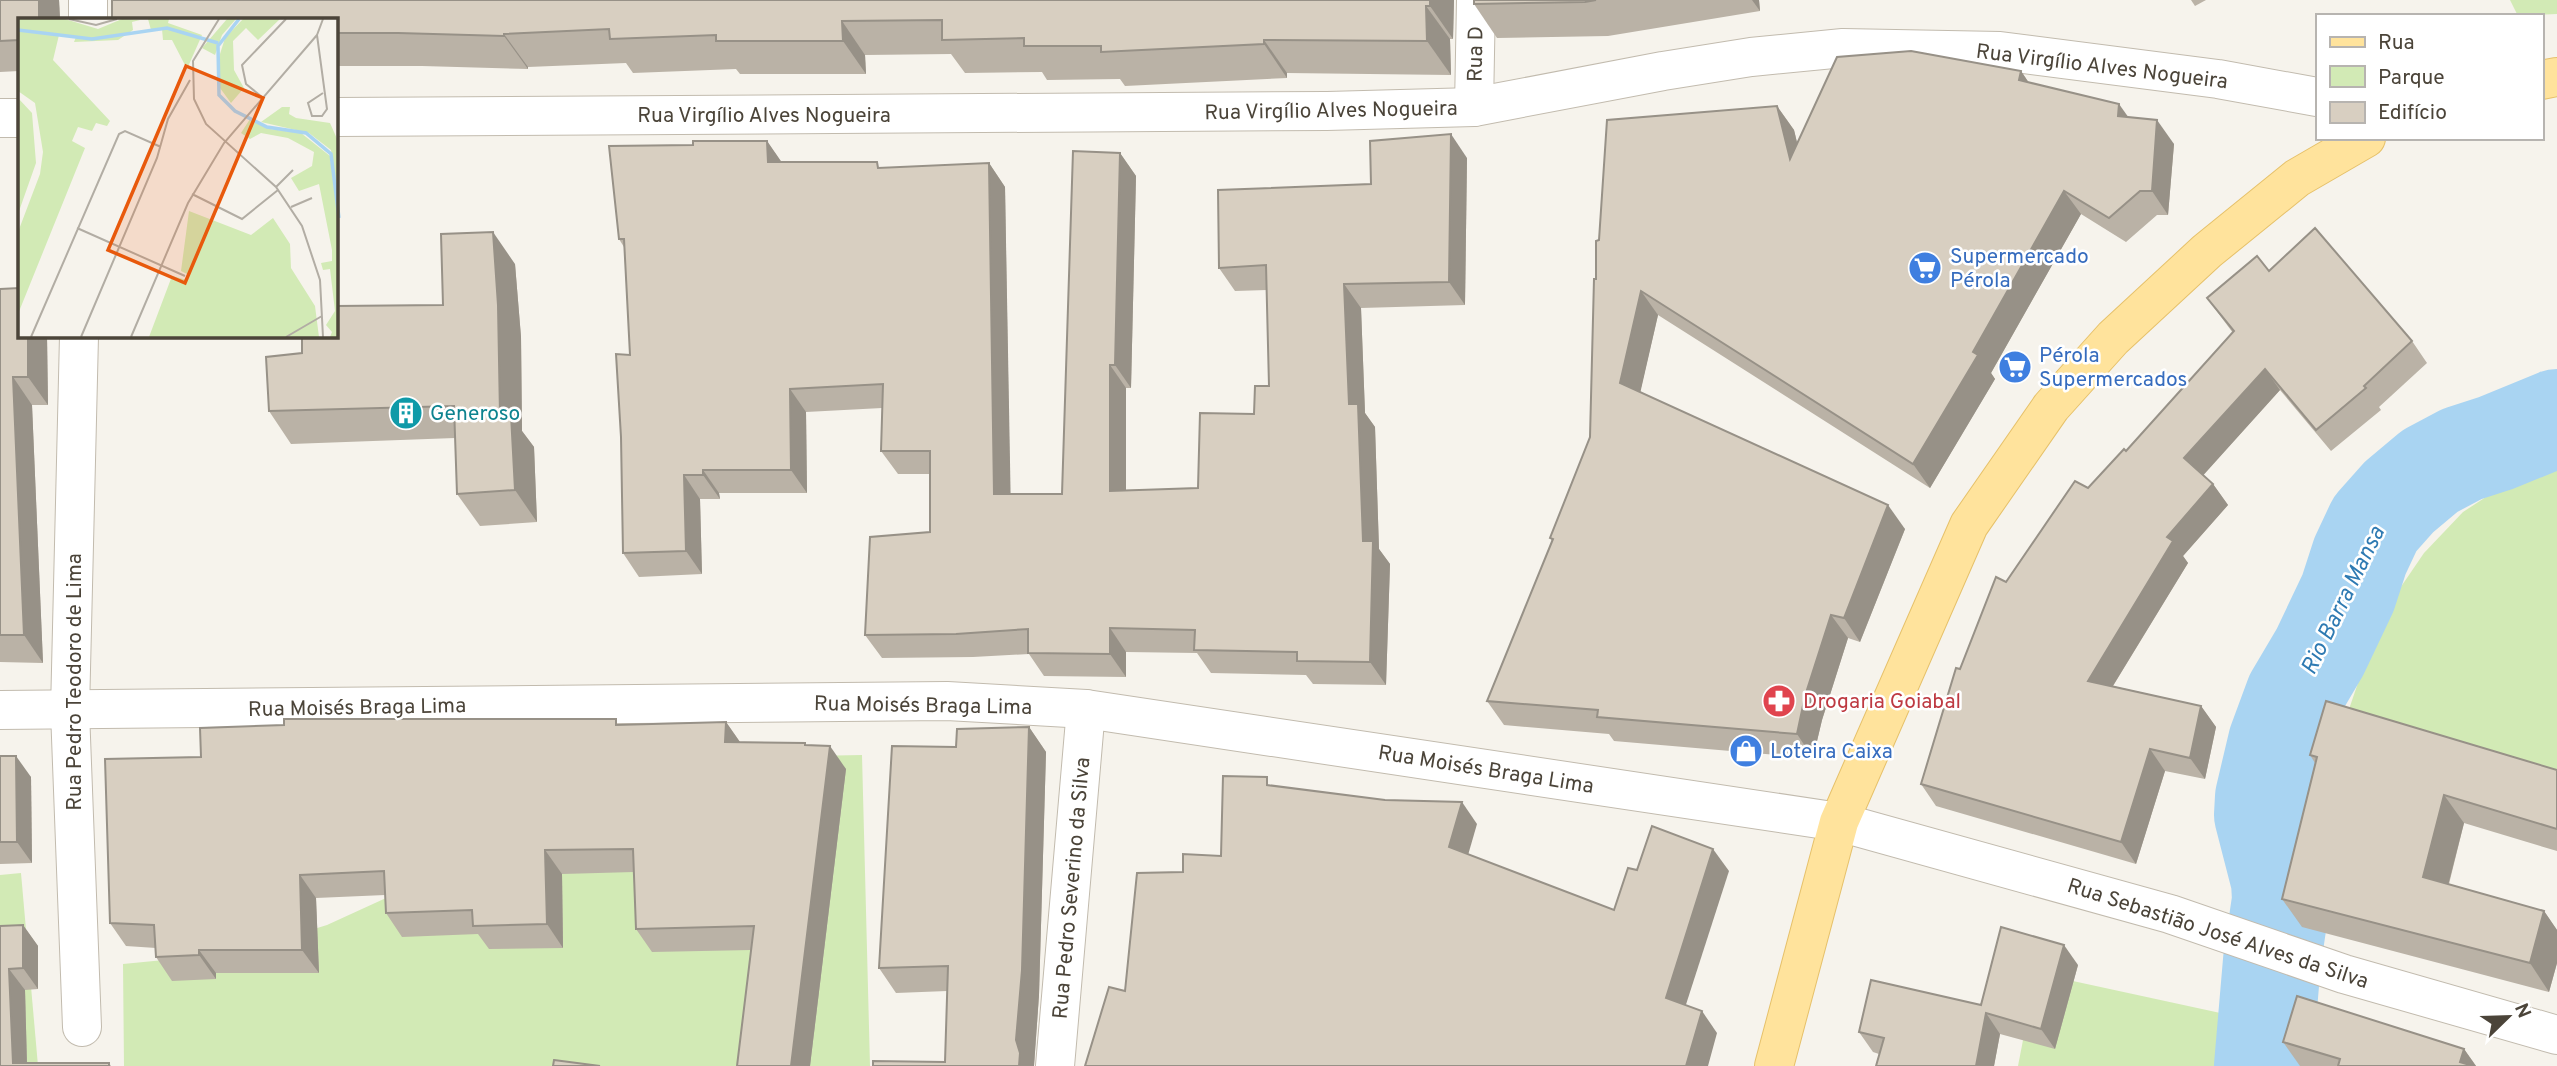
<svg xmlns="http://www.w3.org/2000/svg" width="2557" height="1066" font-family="Overpass,sans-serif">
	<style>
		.green { fill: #d2eab5 }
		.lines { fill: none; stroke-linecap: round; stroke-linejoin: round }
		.river { stroke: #a9d4f2; stroke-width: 98 }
		.minor-casing { stroke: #c2bbae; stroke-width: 40 }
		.tertiary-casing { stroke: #c2bbae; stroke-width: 40 }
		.primary-casing { stroke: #e6c16a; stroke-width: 40 }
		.minor { stroke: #fff; stroke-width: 38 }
		.tertiary { stroke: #fff; stroke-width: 38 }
		.primary { stroke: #ffe39c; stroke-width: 38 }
		.wall { fill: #bab2a6 }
		.shaded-wall { fill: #979187 }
		.building { fill: #d8cfc1; stroke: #979187; stroke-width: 2 }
		.labels { text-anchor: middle; stroke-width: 5; stroke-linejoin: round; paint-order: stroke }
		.street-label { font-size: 21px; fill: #4b4439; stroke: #fff }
		.shop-label { font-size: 21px; fill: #366cbe; stroke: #fff; text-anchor: start }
		.culture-label { font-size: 21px; fill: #0d838f; stroke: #fff; text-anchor: start }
		.health-label { font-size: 21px; fill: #be3a42; stroke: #fff; text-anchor: start }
		.water-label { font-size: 23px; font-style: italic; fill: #2e7ab2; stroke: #fff }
		.inset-river { fill: none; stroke: #a9d4f2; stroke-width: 3.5 }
		.inset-road { fill: none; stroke: #b2ada4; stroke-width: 2 }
		.view { fill: #e8590c; fill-opacity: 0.15; stroke: #e8590c; stroke-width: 3.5 }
		.inset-edge { fill: none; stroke: #4b4439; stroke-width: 3.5 }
	</style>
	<rect width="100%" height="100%" fill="#f6f3ec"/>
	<g class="green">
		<polygon points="2510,0 2557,0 2557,14 2518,16"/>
		<polygon points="2557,454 2557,780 2347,715 2381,616 2424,553 2463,512 2535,465"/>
		<polygon points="862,755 870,1066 124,1066 123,964 236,953 327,925 480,855 810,756"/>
		<polygon points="21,873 38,1066 0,1066 0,875"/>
		<polygon points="2036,973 2248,1019 2244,1066 2018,1066"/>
	</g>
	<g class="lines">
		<polyline class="river" points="2263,1066 2272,961 2281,900 2280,881 2263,815 2264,797 2277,742 2294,696 2320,652 2348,593 2360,556 2375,524 2399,497 2430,471 2462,454 2496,443 2557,418"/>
		<defs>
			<g id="minor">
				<polyline points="88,19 88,0"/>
				<polyline points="1474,107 1476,0"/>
				<polyline points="336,117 1327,111 1474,107 1663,71 1751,57 1843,48 2000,51 2218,79 2317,97"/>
				<polyline points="0,118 19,118"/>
				<polyline points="79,336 70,711 82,1027"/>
				<polyline points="1055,1066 1086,709"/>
			</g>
			<polyline id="tertiary" points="0,710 947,701 1086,709 1839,822 2170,914 2344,974 2557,1035"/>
			<g id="primary">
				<polyline points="2541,80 2557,77"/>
				<polyline points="1774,1066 1839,822 1969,525 2051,407 2113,338 2207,251 2297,178 2366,138"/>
			</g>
		</defs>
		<use href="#minor" class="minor-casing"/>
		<use href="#tertiary" class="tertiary-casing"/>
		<use href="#primary" class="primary-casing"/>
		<use href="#minor" class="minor"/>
		<use href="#tertiary" class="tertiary"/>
		<use href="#primary" class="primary"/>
	</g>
	<g class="wall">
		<polygon points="0,0 59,0 60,19 19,19 19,71 0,72"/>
		<polygon points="112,0 1454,0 1453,39 1450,39 1451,75 1287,73 1287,78 1125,86 1120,79 1047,80 1042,72 965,73 951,54 865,55 866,74 740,74 736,69 633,73 626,63 528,67 528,69 422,66 336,66 336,19"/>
		<polygon points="1474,0 1759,0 1760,11 1608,36 1497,38 1474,4"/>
		<polygon points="2191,0 2206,0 2195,6"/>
		<polygon points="2021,71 2029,83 2128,117 2174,144 2168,215 2157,215 2126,242 2081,214 1991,373 1995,379 1930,488 1658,315 1640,392 1905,529 1860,642 1848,638 1822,720 1813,758 1614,741 1609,734 1504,725 1487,701 1552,541 1550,538 1590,437 1599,240 1777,106 1794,130 1797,143"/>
		<polygon points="767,141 781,162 882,168 989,163 1005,187 1010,494 1062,494 1120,153 1136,176 1131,388 1126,388 1126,490 1198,488 1254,414 1269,386 1267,290 1235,291 1219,268 1371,184 1467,158 1465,305 1361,308 1365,413 1375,427 1379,549 1390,564 1386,685 1313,684 1306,675 1211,673 1197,653 1126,652 1126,677 1044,676 1029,654 973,657 882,658 865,635 930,532 930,474 898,474 881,451 882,408 806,412 807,493 719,493 720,499 700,499 702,574 639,577 623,553 630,355 624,247 619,239"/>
		<polygon points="515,264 521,337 522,431 534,447 537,522 480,526 457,494 455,438 291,444 269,411 302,353 443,305"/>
		<polygon points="2269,271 2412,341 2427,363 2379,407 2381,410 2331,451 2280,390 2203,475 2213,484 2228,505 2183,556 2188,563 2113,686 2201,706 2216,727 2205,779 2165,771 2136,864 1936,806 1921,784 1960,669 2006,582 2088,488 2126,451 2233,333 2207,298"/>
		<polygon points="0,289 19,336 47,336 48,405 32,405 43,663 0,662"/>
		<polygon points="726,722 740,742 807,745 846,769 810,1066 737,1066 751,950 652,952 636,929 634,872 562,874 563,948 489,949 478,934 402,937 386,913 385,895 316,898 319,973 216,973 216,979 172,981 156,957 156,948 126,946 110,923 201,757 619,725"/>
		<polygon points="1029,727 1046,752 1039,995 1034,1066 873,1066 945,1062 947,991 896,993 879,968 956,747"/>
		<polygon points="2310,755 2557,770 2557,851 2464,823 2449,884 2544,911 2557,930 2557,963 2549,992 2302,927 2282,899 2315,763"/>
		<polygon points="0,756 31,777 32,863 0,864"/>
		<polygon points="23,925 38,946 38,989 25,990 27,1063 109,1063 111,1066 0,1066 0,926"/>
		<polygon points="2078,965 2055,1049 2000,1034 1994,1066 1876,1066 1879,1054 1873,1052 1859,1032 1981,1005"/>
		<polygon points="2283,1042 2464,1049 2476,1066 2300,1066"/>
	</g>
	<g class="shaded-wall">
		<polygon points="39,0 59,0 60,19 39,19"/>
		<polygon points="1430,0 1454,0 1453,39 1430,6"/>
		<polygon points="1752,0 1759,0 1760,11"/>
		<polygon points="1426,6 1450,39 1451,75 1427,41"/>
		<polygon points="842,21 865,55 866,74 843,41"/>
		<polygon points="504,34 528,67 528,69 504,36"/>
		<polygon points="1264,40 1287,73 1287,78 1264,44"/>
		<polygon points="2021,71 2037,95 2019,80"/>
		<polygon points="2119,104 2136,128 2118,116"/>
		<polygon points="1777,106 1794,130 1807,183 1790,159"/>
		<polygon points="2157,120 2174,144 2168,215 2152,191"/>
		<polygon points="1451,134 1467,158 1465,305 1449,282"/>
		<polygon points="767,141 783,164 768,162"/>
		<polygon points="1120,153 1136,176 1131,388 1115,365"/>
		<polygon points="989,163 1005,187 1011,517 994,494"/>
		<polygon points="2064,191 2081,214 1991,373 1995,379 1930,488 1913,464 1973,352"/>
		<polygon points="493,232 515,264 521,337 522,431 534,447 537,522 515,490 500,415"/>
		<polygon points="1344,284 1361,308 1365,413 1375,427 1379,549 1390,564 1386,685 1370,662 1363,541 1349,404"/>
		<polygon points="1641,291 1658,315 1637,407 1620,383"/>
		<polygon points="28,336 47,336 48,405 28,377"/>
		<polygon points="1110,365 1126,388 1126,514 1110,491"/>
		<polygon points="2265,369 2280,390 2199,480 2184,458"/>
		<polygon points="13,377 32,405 43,663 24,635"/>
		<polygon points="790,389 806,412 807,493 791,470"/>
		<polygon points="703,470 719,493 720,499 703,475"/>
		<polygon points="684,475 700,499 702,574 686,551"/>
		<polygon points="2213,484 2228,505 2183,556 2188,563 2103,702 2088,681 2167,537"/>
		<polygon points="1888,505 1905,529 1860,642 1844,618"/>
		<polygon points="1831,615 1848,638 1822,720 1813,758 1797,734 1805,696"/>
		<polygon points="1110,628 1126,652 1126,677 1110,654"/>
		<polygon points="2201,706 2216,727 2205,779 2190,758"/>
		<polygon points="726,722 742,745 725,742"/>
		<polygon points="1029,727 1046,752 1039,995 1034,1066 1019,1066 1016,1040"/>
		<polygon points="830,746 846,769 810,1066 791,1066"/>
		<polygon points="2150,749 2165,771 2136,864 2121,842"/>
		<polygon points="16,756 31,777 32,863 17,842"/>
		<polygon points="2444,795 2464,823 2443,905 2423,877"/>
		<polygon points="1462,802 1477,824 1464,869 1449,847"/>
		<polygon points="1713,849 1729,871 1681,1020 1666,998"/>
		<polygon points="545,850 562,874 563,948 547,924"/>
		<polygon points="300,875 316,898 319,973 302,950"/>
		<polygon points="2544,911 2557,930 2557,963 2549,992 2530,963"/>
		<polygon points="23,925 38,946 38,989 23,968"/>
		<polygon points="2064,945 2078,965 2055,1049 2041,1029"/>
		<polygon points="199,950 216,973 216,979 199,955"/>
		<polygon points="9,969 25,990 27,1066 13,1063"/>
		<polygon points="1702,1011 1717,1033 1708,1066 1686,1066"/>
		<polygon points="1986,1013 2000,1034 1994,1066 1976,1066"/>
		<polygon points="2464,1049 2476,1066 2462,1066 2460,1062"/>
	</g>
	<g class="building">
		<polygon points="0,0 39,0 39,19 19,19 19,40 0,41"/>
		<polygon points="112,0 1430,0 1430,6 1426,6 1427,41 1264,40 1264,44 1101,52 1101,46 1024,46 1024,38 942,40 942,20 842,21 843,41 716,41 716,35 610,39 609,29 504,34 504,36 398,33 336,33 336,19 112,19"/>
		<polygon points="1474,0 1596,0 1585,2 1474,4"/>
		<polygon points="1911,51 2021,71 2019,80 2119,104 2118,116 2157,120 2152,191 2140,191 2109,218 2064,191 1973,352 1978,355 1913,464 1641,291 1620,383 1888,505 1844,618 1831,615 1805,696 1797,734 1597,717 1598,710 1487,701 1553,539 1550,538 1590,437 1594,279 1596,279 1596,241 1599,240 1607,120 1777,106 1790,159 1837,57"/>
		<polygon points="1451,134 1449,282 1344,284 1349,404 1358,404 1363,541 1373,541 1370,662 1297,661 1297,652 1194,650 1195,630 1110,628 1110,654 1028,653 1028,629 956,634 865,635 870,537 930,532 930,451 881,451 883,384 790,389 791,470 703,470 703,475 684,475 686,551 623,553 621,437 616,354 630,355 624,239 619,239 609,146 693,145 693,141 767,141 768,162 877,162 878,168 989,163 994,494 1062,494 1073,151 1120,153 1115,365 1110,365 1110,491 1198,488 1200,413 1254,414 1255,386 1269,386 1266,265 1219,268 1218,190 1371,184 1370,141"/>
		<polygon points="2315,228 2412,341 2364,386 2366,388 2316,430 2265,369 2184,458 2213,484 2167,537 2173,541 2088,681 2201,706 2190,758 2150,749 2121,842 1921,784 1956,668 1960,669 1996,577 2006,582 2075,481 2088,488 2124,449 2126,451 2234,331 2207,298 2257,256 2269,271"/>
		<polygon points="493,232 498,305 500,415 511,415 515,490 457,494 454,406 269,411 266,357 302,353 302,336 336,336 336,306 443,305 441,234"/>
		<polygon points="19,288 19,336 28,336 28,377 13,377 24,635 0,635 0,289"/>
		<polygon points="2326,701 2557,770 2557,829 2444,795 2423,877 2544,911 2530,963 2282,899 2317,757 2310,755"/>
		<polygon points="284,719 616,719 616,725 726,722 725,742 805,743 805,745 830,746 791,1066 737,1066 754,926 636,929 633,849 545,850 547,924 473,926 472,910 386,913 384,871 300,875 302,950 199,950 199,955 156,957 154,925 110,923 105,759 201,757 200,728 284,725"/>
		<polygon points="1029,727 1022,970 1016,1040 1020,1053 1019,1066 873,1066 873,1061 945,1062 948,966 879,968 892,746 956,747 957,729"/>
		<polygon points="0,756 16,756 17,842 0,842"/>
		<polygon points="1223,776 1267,777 1267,785 1385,800 1462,802 1449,847 1614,910 1628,868 1637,870 1652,826 1713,849 1666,998 1702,1011 1686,1066 1085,1066 1109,987 1125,991 1137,873 1183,872 1183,854 1221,856"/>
		<polygon points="23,925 23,968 9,969 13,1063 109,1063 109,1066 0,1066 0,926"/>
		<polygon points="2001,927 2064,945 2041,1029 1986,1013 1976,1066 1876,1066 1884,1038 1859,1032 1871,980 1981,1005"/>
		<polygon points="2297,996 2464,1049 2460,1062 2473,1066 2338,1066 2340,1059 2283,1042"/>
		<polygon points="554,1060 600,1066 553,1066"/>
	</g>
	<defs>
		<symbol id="supermarket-disc" viewBox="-11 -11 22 22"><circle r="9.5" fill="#3f7fe0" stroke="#fff"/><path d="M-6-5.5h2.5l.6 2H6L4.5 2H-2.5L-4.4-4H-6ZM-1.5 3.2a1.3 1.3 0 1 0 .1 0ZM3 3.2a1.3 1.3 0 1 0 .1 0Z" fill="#fff"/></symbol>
		<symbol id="building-disc" viewBox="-11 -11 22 22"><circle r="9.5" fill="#0f9aa8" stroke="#fff"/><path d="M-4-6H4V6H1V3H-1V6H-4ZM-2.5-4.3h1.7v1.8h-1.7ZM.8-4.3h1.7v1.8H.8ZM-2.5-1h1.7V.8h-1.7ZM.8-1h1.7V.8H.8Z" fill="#fff"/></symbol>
		<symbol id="pharmacy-disc" viewBox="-11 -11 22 22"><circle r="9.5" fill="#e0444e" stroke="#fff"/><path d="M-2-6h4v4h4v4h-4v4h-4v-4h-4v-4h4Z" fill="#fff"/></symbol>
		<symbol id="shop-disc" viewBox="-11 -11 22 22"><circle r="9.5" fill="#3f7fe0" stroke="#fff"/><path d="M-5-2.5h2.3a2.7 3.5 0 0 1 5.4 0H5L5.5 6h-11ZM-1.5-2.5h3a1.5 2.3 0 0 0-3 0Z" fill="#fff"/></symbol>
	</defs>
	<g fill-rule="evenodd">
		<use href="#supermarket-disc" x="1906" y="249" width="38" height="38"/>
		<use href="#supermarket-disc" x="1996" y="348" width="38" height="38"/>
		<use href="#building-disc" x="387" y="394" width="38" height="38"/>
		<use href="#pharmacy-disc" x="1760" y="682" width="38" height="38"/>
		<use href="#shop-disc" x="1727" y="732" width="38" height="38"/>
	</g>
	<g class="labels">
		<g class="street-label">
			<text transform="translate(1475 54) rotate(-89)" y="7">Rua D</text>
			<text transform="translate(2102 66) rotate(7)" y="7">Rua Virgílio Alves Nogueira</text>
			<text transform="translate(1331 110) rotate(-1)" y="7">Rua Virgílio Alves Nogueira</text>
			<text x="764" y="122">Rua Virgílio Alves Nogueira</text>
			<text transform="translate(74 682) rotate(-90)" y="7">Rua Pedro Teodoro de Lima</text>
			<text transform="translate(923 705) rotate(1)" y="7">Rua Moisés Braga Lima</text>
			<text transform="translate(357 707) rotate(-1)" y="7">Rua Moisés Braga Lima</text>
			<text transform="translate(1486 769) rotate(9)" y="7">Rua Moisés Braga Lima</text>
			<text transform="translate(1071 888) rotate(-85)" y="7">Rua Pedro Severino da Silva</text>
			<text transform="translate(2218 933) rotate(18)" y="7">Rua Sebastião José Alves da Silva</text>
		</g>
		<g class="shop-label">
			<text x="1950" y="263">Supermercado<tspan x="1950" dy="24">Pérola</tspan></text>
			<text x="2039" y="362">Pérola<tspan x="2039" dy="24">Supermercados</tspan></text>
			<text x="1770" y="758">Loteira Caixa</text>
		</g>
		<g class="culture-label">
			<text x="430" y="420">Generoso</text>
		</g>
		<g class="health-label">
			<text x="1803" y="708">Drogaria Goiabal</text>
		</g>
		<g class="water-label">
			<text transform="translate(2342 600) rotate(-64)" y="8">Rio Barra Mansa</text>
		</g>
	</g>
	<g transform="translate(18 18)">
		<rect width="320" height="320" fill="#f6f3ec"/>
		<path d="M0,1H47L80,11L104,1L122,2L114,4L115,12L100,22L56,24L58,19L41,17L35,42L92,103L89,108L78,105L74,113L60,109L54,123L67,130L0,296V214L22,156L25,134L17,85L0,73ZM130,1H151L150,5L184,17L169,51L154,22H145L144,11L133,12ZM209,1H218L204,17L197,37L184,30ZM225,1H262L240,22L228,10L215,23L216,52L226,70L213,85L202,70V36L207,20ZM0,80L14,95L18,145L0,196ZM264,89H272L271,96L278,100L312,105L320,123V180L313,132L291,115L243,104ZM232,101L252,111L283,115L312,138L321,208L320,319H312L314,314L308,307L317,293L312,251L305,252L303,245L314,243V232L301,166L281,173L273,160L294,148L296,134L270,120L243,115L232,121L223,115ZM171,193L233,217L255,200L272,226L273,250L297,288L301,319H131L154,258L169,262L171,257L163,253Z" fill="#d2eab5"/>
		<path class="inset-river" d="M221,1L200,28L201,77L217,93L249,109L288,115L313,136L321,200M0,12L74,21L149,10L200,25"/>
		<path class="inset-road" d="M51,1L78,7L99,1M201,1L175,43L176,81L188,106L258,169L284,208L302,262L305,319M305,1L299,17L309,91L304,98H294L290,85L305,75M244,79L228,66L224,47L268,1M258,169L275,152M174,176L224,201L260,172M273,189L294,180M59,210L167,258M13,319L101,116L107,113L143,129M63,319L139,140L150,101L172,62M113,319L170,185L206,125L299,17M268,319L304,298"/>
		<path class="view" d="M168,48L245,80L167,265L90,232Z"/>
		<rect width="320" height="320" class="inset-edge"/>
	</g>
	<rect x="2316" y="14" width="228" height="126" fill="#ffffff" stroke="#b7b4b0" stroke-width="2"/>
	<rect x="2330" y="37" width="35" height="10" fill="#ffe39c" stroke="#b7b4b0" stroke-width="2"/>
	<text x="2378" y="49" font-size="21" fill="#4b4439">Rua</text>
	<rect x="2330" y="66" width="35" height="21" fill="#d2eab5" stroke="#b7b4b0" stroke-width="2"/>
	<text x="2378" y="84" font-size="21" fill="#4b4439">Parque</text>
	<rect x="2330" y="102" width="35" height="21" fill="#d8cfc1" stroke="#b7b4b0" stroke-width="2"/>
	<text x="2378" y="119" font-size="21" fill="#4b4439">Edifício</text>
	<g transform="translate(2508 1017) rotate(67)" stroke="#ffffff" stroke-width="5" paint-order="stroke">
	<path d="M0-5L12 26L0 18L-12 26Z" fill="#4b4439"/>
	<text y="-10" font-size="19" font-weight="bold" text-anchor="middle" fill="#4b4439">N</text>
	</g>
</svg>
